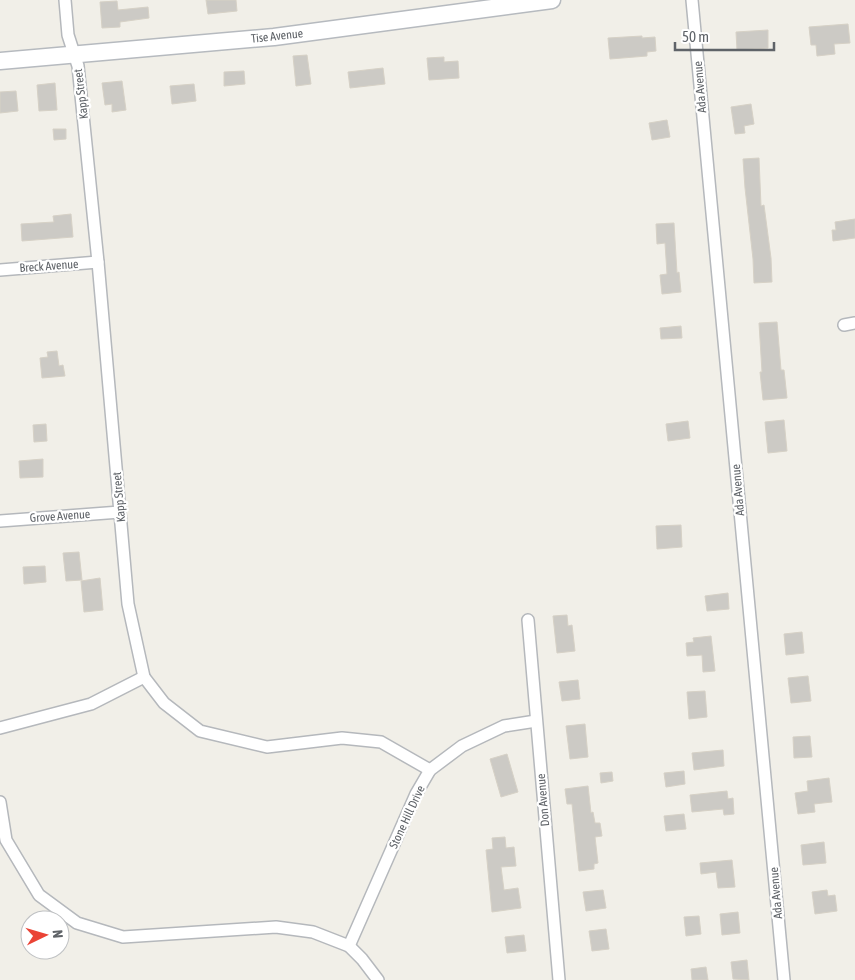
<svg xmlns="http://www.w3.org/2000/svg" width="855" height="980" font-family="'Asap Condensed',sans-serif">
	<style>
		.building { fill: #cccac5; stroke: #d6d1c6 }
		.lines { fill: none; stroke-linecap: round; stroke-linejoin: round }
		.street-casing { stroke: #b5b8bc; stroke-width: 14 }
		.secondary-casing { stroke: #b6babf; stroke-width: 19 }
		.street { stroke: #fff; stroke-width: 11 }
		.secondary { stroke: #fff; stroke-width: 16 }
		.labels { text-anchor: middle; stroke-width: 4.5; stroke-linejoin: round; paint-order: stroke }
		.street-label { font-size: 12px; fill: #5f6368; stroke: #fff }
	</style>
	<rect width="100%" height="100%" fill="#f1efe8"/>
	<g class="building">
		<polygon points="206,0 236,0 237,11 208,14"/>
		<polygon points="117,1 118,10 148,7 149,18 120,22 120,27 102,28 100,2"/>
		<polygon points="848,24 850,43 834,44 835,54 817,56 816,45 811,45 809,27"/>
		<polygon points="768,30 768,48 737,50 736,32"/>
		<polygon points="642,36 642,38 655,37 656,51 647,52 647,56 610,59 608,38"/>
		<polygon points="307,55 311,84 296,86 293,56"/>
		<polygon points="444,57 444,62 458,61 459,78 429,80 427,58"/>
		<polygon points="383,68 385,84 350,88 348,72"/>
		<polygon points="244,71 245,84 224,86 224,72"/>
		<polygon points="122,81 126,110 112,112 112,104 105,105 102,83"/>
		<polygon points="55,83 57,110 39,111 37,85"/>
		<polygon points="194,84 196,101 172,104 170,86"/>
		<polygon points="16,91 18,111 0,113 0,92"/>
		<polygon points="751,104 754,124 744,126 745,133 735,134 731,107"/>
		<polygon points="667,120 670,137 652,140 649,123"/>
		<polygon points="53,129 66,129 66,139 54,140"/>
		<polygon points="759,158 761,206 764,205 771,258 772,282 754,283 753,259 745,188 743,159"/>
		<polygon points="71,214 73,237 22,241 21,224 54,222 53,216"/>
		<polygon points="855,219 855,238 833,241 832,230 836,230 835,222"/>
		<polygon points="674,223 677,273 679,272 681,292 662,294 660,275 667,274 665,243 657,244 656,224"/>
		<polygon points="777,322 781,370 784,370 787,398 763,400 760,372 762,372 759,323"/>
		<polygon points="681,326 682,338 661,339 660,328"/>
		<polygon points="57,351 59,366 63,365 65,376 42,378 40,358 48,357 47,352"/>
		<polygon points="784,420 787,451 768,453 765,422"/>
		<polygon points="688,421 690,438 668,441 666,424"/>
		<polygon points="46,424 47,441 34,442 33,425"/>
		<polygon points="43,459 43,477 20,478 19,461"/>
		<polygon points="681,525 682,547 657,549 656,526"/>
		<polygon points="79,552 82,580 66,581 63,553"/>
		<polygon points="45,566 46,582 24,584 23,567"/>
		<polygon points="100,578 103,610 84,612 81,581"/>
		<polygon points="728,593 729,609 707,611 705,596"/>
		<polygon points="567,615 568,626 572,625 575,651 557,653 553,616"/>
		<polygon points="802,632 804,653 786,655 784,634"/>
		<polygon points="711,636 715,671 703,672 702,655 687,656 686,643 694,642 693,638"/>
		<polygon points="808,676 811,701 791,703 788,678"/>
		<polygon points="578,680 580,699 562,701 559,682"/>
		<polygon points="705,691 707,717 689,719 687,692"/>
		<polygon points="585,724 588,757 570,759 566,726"/>
		<polygon points="810,736 812,757 794,758 793,737"/>
		<polygon points="723,750 724,766 694,770 692,753"/>
		<polygon points="507,754 518,792 501,797 490,759"/>
		<polygon points="684,771 685,784 666,787 664,773"/>
		<polygon points="612,772 613,781 601,783 600,773"/>
		<polygon points="829,778 832,802 814,804 815,812 798,814 795,793 808,791 807,781"/>
		<polygon points="588,786 591,813 593,812 595,823 600,823 602,836 595,837 598,863 594,864 594,869 579,871 572,804 567,804 565,789"/>
		<polygon points="727,791 728,799 733,798 734,814 724,815 723,809 692,812 690,795"/>
		<polygon points="684,814 686,829 666,831 664,816"/>
		<polygon points="505,837 506,848 514,847 516,866 501,867 504,890 518,888 521,908 492,912 486,850 493,849 492,838"/>
		<polygon points="824,842 826,863 803,865 801,845"/>
		<polygon points="732,860 735,887 718,888 716,872 701,874 700,863"/>
		<polygon points="603,890 606,908 586,911 583,892"/>
		<polygon points="827,890 828,896 835,895 837,911 815,914 812,892"/>
		<polygon points="738,912 740,933 722,935 720,914"/>
		<polygon points="699,916 701,934 686,936 684,917"/>
		<polygon points="606,929 609,949 592,951 589,931"/>
		<polygon points="524,935 526,951 507,953 505,937"/>
		<polygon points="747,960 749,980 733,979 731,962"/>
		<polygon points="706,967 708,980 692,980 691,969"/>
	</g>
	<g class="lines">
		<defs>
			<g id="street">
				<polyline points="65,0 68,35 78,66 98,262 128,604 144,677 164,703 200,731 267,747 342,738 381,742 430,770"/>
				<polyline points="692,0 784,980"/>
				<polyline points="0,270 98,262"/>
				<polyline points="844,325 855,323"/>
				<polyline points="0,521 120,512"/>
				<polyline points="528,620 559,980"/>
				<polyline points="0,728 91,704 144,677"/>
				<polyline points="0,802 6,840 39,895 77,923 123,937 276,927 313,932 349,946 362,959 378,980"/>
				<polyline points="349,946 416,794 430,770 462,746 504,726 536,721"/>
			</g>
			<polyline id="secondary" points="0,61 274,37 552,0"/>
		</defs>
		<use href="#street" class="street-casing"/>
		<use href="#secondary" class="secondary-casing"/>
		<use href="#street" class="street"/>
		<use href="#secondary" class="secondary"/>
	</g>
	<g class="labels">
		<g class="street-label">
			<text transform="translate(277 36) rotate(-6)" y="4">Tise Avenue</text>
			<text transform="translate(700 87) rotate(-95)" y="4">Ada Avenue</text>
			<text transform="translate(81 94) rotate(-97)" y="4">Kapp Street</text>
			<text transform="translate(49 266) rotate(-4)" y="4">Breck Avenue</text>
			<text transform="translate(738 490) rotate(-95)" y="4">Ada Avenue</text>
			<text transform="translate(119 497) rotate(-95)" y="4">Kapp Street</text>
			<text transform="translate(60 516) rotate(-4)" y="4">Grove Avenue</text>
			<text transform="translate(543 800) rotate(-95)" y="4">Don Avenue</text>
			<text transform="translate(407 817) rotate(-65)" y="4">Stone Hill Drive</text>
			<text transform="translate(776 893) rotate(-95)" y="4">Ada Avenue</text>
		</g>
	</g>
	<g transform="translate(45 935) rotate(85)"><circle r="24" fill="#ffffff" stroke="#bfc1c3"/>
	<path d="M0-4L9 19L0 12L-9 19Z" fill="#ea4335"/>
	<text y="-8" font-size="14" font-weight="bold" text-anchor="middle" fill="#5f6368">N</text>
	</g>
	<path d="M675 42v8h99v-8" fill="none" stroke="#5f6368" stroke-width="2.5"/>
	<text x="682" y="42" font-size="15" fill="#5f6368" stroke="#ffffff" stroke-width="4" paint-order="stroke">50 m</text>
</svg>
